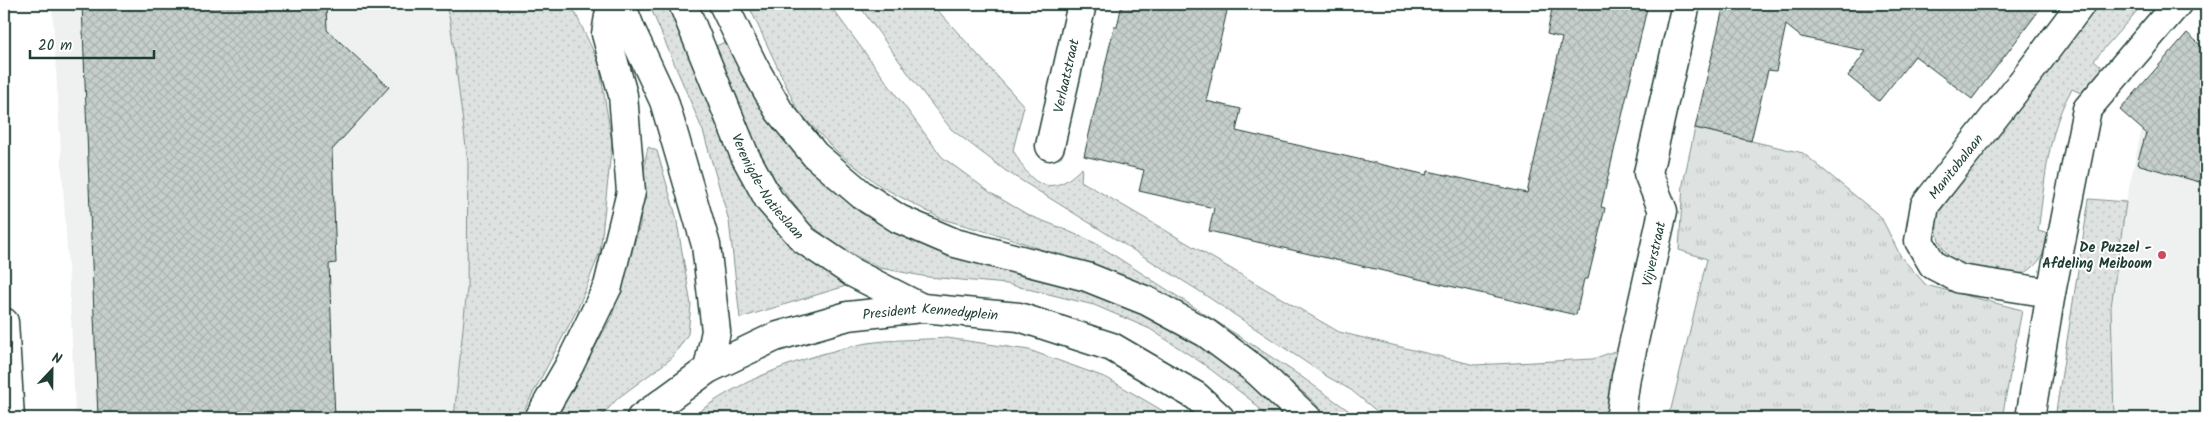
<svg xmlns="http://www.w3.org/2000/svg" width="2210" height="422" font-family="Kalam,sans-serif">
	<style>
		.built { fill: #eef1f0 }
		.grass { fill: url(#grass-dots); stroke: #7e908b }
		.park { fill: url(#park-tufts); stroke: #7e908b }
		.building { fill: url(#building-cross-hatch); stroke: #1f3d34 }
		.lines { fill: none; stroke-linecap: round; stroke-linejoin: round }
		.minor-casing { stroke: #1f3d34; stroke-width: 31 }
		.major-casing { stroke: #1f3d34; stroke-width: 31 }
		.minor { stroke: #fff; stroke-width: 28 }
		.major { stroke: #fff; stroke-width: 28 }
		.poi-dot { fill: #d1495b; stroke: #fff; stroke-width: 2 }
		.labels { text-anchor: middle; stroke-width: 4; stroke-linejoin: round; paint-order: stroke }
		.street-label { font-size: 14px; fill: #1f3d34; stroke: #fff }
		.poi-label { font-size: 14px; font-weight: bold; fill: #1f3d34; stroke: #fff; text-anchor: end }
	</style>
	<defs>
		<pattern id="grass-dots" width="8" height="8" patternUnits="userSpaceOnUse" patternTransform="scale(1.25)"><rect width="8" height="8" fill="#dee3e2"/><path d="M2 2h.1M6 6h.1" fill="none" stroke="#bec4c2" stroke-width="1.8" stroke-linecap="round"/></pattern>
		<pattern id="park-tufts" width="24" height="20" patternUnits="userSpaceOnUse" patternTransform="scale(1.25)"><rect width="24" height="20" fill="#dee3e2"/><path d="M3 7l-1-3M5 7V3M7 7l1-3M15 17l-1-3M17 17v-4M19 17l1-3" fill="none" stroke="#bec4c2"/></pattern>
		<pattern id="building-cross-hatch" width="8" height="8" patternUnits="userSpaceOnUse" patternTransform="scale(1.25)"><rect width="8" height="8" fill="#c7cfcc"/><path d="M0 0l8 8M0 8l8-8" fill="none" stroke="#aab3b0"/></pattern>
	</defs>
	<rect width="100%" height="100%" fill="#fff"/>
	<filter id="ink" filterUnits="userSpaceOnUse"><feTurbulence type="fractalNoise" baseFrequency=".02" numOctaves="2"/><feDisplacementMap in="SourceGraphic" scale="10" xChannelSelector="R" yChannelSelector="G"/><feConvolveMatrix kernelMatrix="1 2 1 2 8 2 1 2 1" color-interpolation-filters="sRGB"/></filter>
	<g filter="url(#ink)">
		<g class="built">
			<polygon points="52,4 445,4 450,20 468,163 467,288 454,418 75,418 71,317"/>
			<polygon points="2206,128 2206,418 2114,418 2111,307 2126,202 2141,132 2147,129"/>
		</g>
		<g class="grass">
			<polygon points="445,4 571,4 599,63 612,143 600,252 578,308 520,418 454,418 467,288 468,163 450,20"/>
			<polygon points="649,4 670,4 717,127 750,192 783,238 846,286 740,318 729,221 703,131"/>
			<polygon points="748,4 829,4 942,157 991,193 1030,216 1059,227 1095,243 1299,375 1359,418 1328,418 1313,401 1259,354 1201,315 1154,289 1009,238 942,219 880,186 836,151 798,111"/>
			<path d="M858,4H932L1024,106L1013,150C1023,167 1034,192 1059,184C1067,182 1076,173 1082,168L1081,181L1339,332L1475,365L1593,359L1623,348L1619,409L1566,418H1385L1351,390L1328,377L1196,289L1006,171L951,129L916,84Z"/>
			<path d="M2097,4H2143L2094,60L2101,66V70L2085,92L2081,93L2072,89C2047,130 2045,184 2038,231L2049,234C2049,250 2035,271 2019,275C2012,276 2002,273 1996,273C1988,272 1980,272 1973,270C1948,265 1932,239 1937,215Z"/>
			<polygon points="725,42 766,116 831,187 861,213 936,251 1064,283 1135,310 1192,341 1240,376 1287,418 1268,418 1252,401 1202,363 1150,329 1094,305 1007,284 928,277 880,268 842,249 808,223 773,177 749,133 716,46"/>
			<polygon points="648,147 657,151 676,216 691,305 688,334 672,358 618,398 600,418 557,418 612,316 640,225 645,161"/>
			<polygon points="2089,199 2126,202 2111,307 2114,418 2055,418"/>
			<path d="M947,338L1029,350L1107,378L1175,418H691C739,379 802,357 862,344C888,339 920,340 947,338Z"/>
		</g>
		<polygon class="park" points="1695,128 1803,153 1881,217 1901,257 1926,285 2022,310 2002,418 1662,418 1671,409 1707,259 1679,250 1683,184"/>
		<g class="building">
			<polygon points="82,4 326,4 327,30 389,87 332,150 336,263 329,264 335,418 98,418"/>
			<polygon points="1122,4 1195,4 1227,11 1206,101 1241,109 1236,131 1427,175 1428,171 1527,193 1562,38 1547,34 1553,4 1648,4 1601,207 1605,208 1588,279 1584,279 1576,315 1209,231 1214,208 1139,191 1144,170 1084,156 1114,27 1117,27"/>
			<polygon points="1724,4 2044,4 1972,99 1915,56 1879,101 1848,76 1866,51 1801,37 1786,25 1776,71 1768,70 1751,141 1695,128"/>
			<polygon points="2187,33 2206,50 2206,184 2137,164 2146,133 2120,110"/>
		</g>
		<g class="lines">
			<defs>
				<g id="minor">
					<path id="s1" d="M1050,146L1082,4"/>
					<path id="s2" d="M2051,293L1960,279L1933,265L1919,241L1925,205L2026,77L2081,4"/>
					<polyline points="4,322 10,418"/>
					<path id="s3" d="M1625,418L1621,413L1626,377L1663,211L1648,173L1686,4"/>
					<polyline points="2030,418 2051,293 2087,109 2177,4"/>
				</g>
				<g id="major">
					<polyline points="621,4 631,30 664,101 706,245 716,331 708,369"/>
					<path id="s4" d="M683,4L745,156L769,200L804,240L853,273L922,308"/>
					<polyline points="723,4 754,67 779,111 815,155 862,195 899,219 955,243 1087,277 1147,301 1206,333 1257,371 1307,418"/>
					<polyline points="539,418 569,366 608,286 631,192 623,95 606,34 611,4"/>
					<path id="s5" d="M641,418L708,369L775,337L848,316L922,308L1019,317L1112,347L1196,396L1220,418"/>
				</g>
			</defs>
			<use href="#minor" class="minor-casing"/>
			<use href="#major" class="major-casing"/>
			<use href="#minor" class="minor"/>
			<use href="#major" class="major"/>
		</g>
	</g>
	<circle class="poi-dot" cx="2162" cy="255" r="5"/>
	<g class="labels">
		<g class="street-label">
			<text dy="5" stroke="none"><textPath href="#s1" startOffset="72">Verlaatstraat</textPath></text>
			<text dy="5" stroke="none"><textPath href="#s2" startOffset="236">Manitobalaan</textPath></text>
			<text dy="5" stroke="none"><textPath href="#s4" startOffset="202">Verenigde-Natieslaan</textPath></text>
			<text dy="5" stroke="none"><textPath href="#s3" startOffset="169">Vijverstraat</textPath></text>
			<text dy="5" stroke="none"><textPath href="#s5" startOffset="316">President Kennedyplein</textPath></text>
		</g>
		<g class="poi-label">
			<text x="2152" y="252">De Puzzel -<tspan x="2152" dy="16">Afdeling Meiboom</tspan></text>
		</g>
	</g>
	<rect width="2210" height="422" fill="none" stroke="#fff" stroke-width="20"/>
	<rect x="10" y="10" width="2190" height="402" fill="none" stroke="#1f3d34" stroke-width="2" filter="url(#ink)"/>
	<g transform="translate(52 370) rotate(22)" stroke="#ffffff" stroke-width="4" paint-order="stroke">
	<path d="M0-4L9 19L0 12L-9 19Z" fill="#1f3d34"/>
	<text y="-8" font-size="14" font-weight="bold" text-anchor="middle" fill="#1f3d34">N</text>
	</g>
	<path d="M30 50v8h124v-8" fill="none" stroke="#1f3d34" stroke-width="2.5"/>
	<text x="38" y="50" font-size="15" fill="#1f3d34" stroke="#ffffff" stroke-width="4" paint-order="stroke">20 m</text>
</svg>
